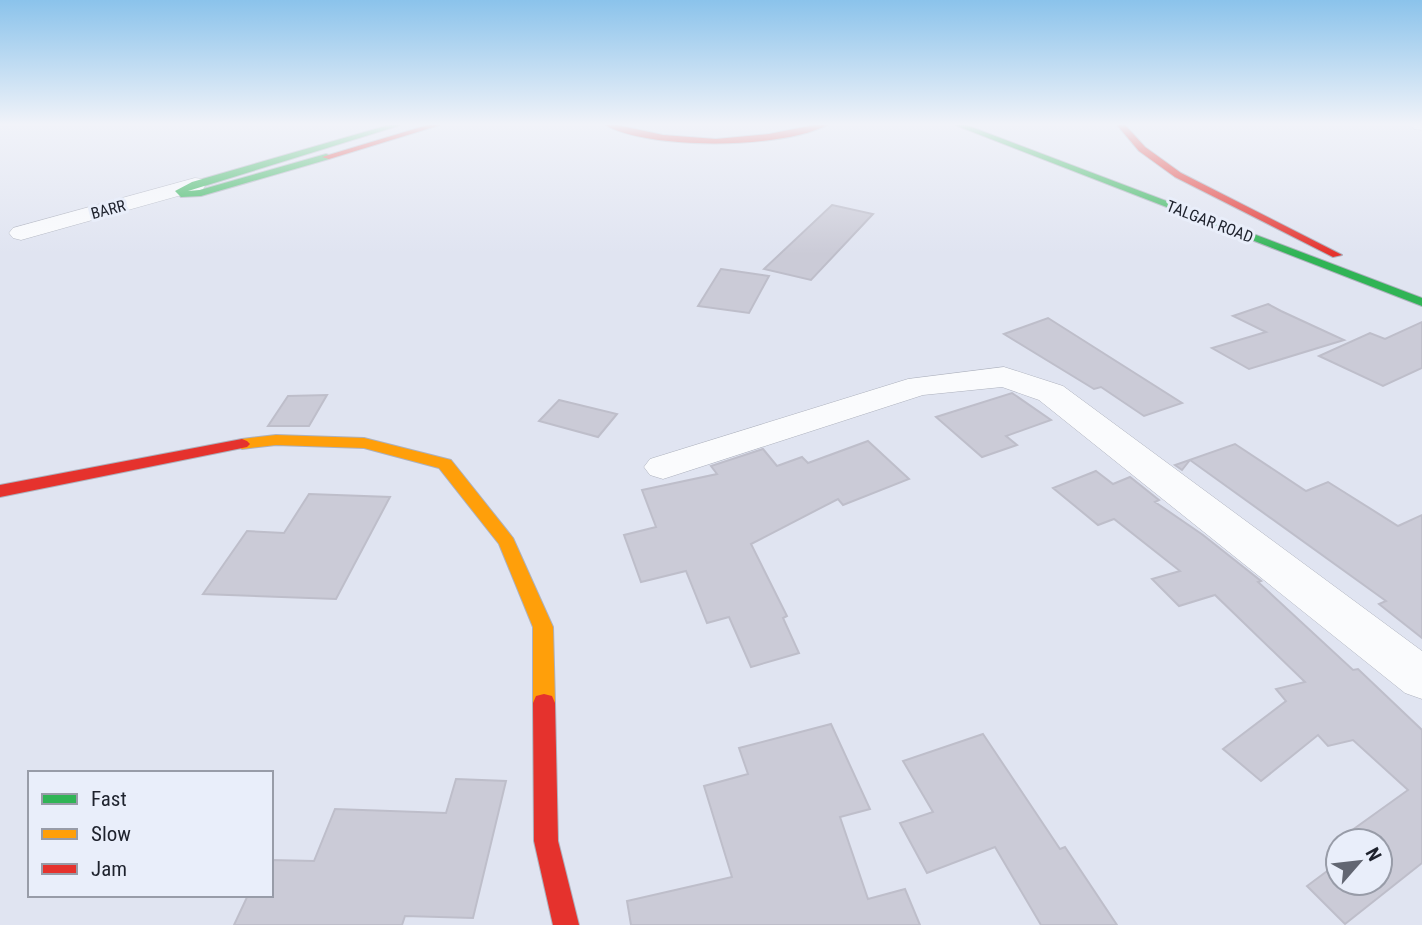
<svg xmlns="http://www.w3.org/2000/svg" width="1422" height="925" font-family="'Roboto Condensed',sans-serif">
	<style>
		.building { fill: #cbcbd7; stroke: #bebeca; stroke-width: 2 }
		.lines { fill: none; stroke-linecap: round; stroke-linejoin: round }
		.street-casing { stroke: #adb1bd; stroke-width: 1 }
		.fast-casing { stroke: #adb1bd; stroke-width: 2 }
		.slow-casing { stroke: #adb1bd; stroke-width: 2 }
		.jam-casing { stroke: #adb1bd; stroke-width: 2 }
		.street { fill: #fafbfd; fill-rule: evenodd }
		.fast { fill: #30b455; fill-rule: evenodd }
		.slow { fill: #ff9f0a; fill-rule: evenodd }
		.jam { fill: #e5322d; fill-rule: evenodd }
		.labels { text-anchor: middle; stroke-width: 6; stroke-linejoin: round; paint-order: stroke }
		.far-street-label { font-size: 16px; fill: #1e222d; stroke: #e9eefa }
	</style>
	<rect width="100%" height="100%" fill="#e0e4f1"/>
	<g class="building">
		<polygon points="832,205 873,214 811,280 764,269"/>
		<polygon points="721,269 769,276 749,313 698,306"/>
		<polygon points="1268,304 1281,311 1344,340 1249,369 1212,348 1266,332 1233,316"/>
		<polygon points="1048,318 1182,403 1144,416 1101,387 1094,389 1004,334"/>
		<polygon points="1422,322 1422,368 1383,386 1319,356 1370,333 1385,339"/>
		<polygon points="1012,393 1051,420 1006,436 1017,445 982,457 936,417"/>
		<polygon points="327,395 309,426 268,426 288,396"/>
		<polygon points="559,400 617,414 598,437 539,421"/>
		<polygon points="868,441 909,479 843,505 838,499 751,544 787,616 783,618 799,653 751,667 729,617 707,623 686,571 641,582 624,535 656,527 642,490 717,474 711,466 763,449 777,466 802,457 808,463"/>
		<polygon points="1235,444 1306,491 1328,482 1398,526 1422,515 1422,638 1379,604 1386,601 1190,460 1182,470 1175,465"/>
		<polygon points="1096,471 1113,484 1130,477 1159,500 1155,502 1203,535 1261,581 1258,582 1353,670 1358,669 1422,730 1422,863 1345,924 1307,886 1338,863 1338,883 1380,883 1380,841 1337,841 1408,790 1353,740 1328,746 1318,735 1261,781 1223,749 1286,701 1276,689 1305,682 1215,595 1179,606 1152,579 1180,571 1114,519 1098,525 1053,488"/>
		<polygon points="309,494 390,497 336,599 203,594 247,531 284,533"/>
		<polygon points="831,724 870,809 840,817 868,899 905,889 920,925 631,925 627,901 732,877 704,786 748,774 739,748"/>
		<polygon points="983,734 1060,849 1065,847 1117,925 1041,925 995,847 927,873 900,823 933,812 903,761"/>
		<polygon points="456,779 506,781 473,918 405,916 402,925 234,925 248,895 271,895 271,860 314,861 335,809 446,813"/>
	</g>
	<g class="lines">
		<defs>
			<g id="street">
				<polygon points="1411,125 1422,125 1422,130 1414,129"/>
				<polygon points="195,178 203,179 206,184 203,189 21,240 13,238 9,233 13,228"/>
				<polygon points="1004,367 1063,386 1422,651 1422,699 1405,693 1039,400 1002,387 923,395 663,479 650,475 644,467 650,459 908,379"/>
			</g>
			<g id="fast">
				<polygon points="389,125 401,125 188,191 200,190 326,154 329,155 329,159 201,196 181,197 175,191 192,182"/>
				<polygon points="955,125 966,125 1422,298 1422,306"/>
			</g>
			<polygon id="slow" points="276,435 364,438 451,460 513,538 553,627 555,703 552,710 544,712 536,710 533,703 533,627 499,544 439,468 364,448 276,445 242,449 234,444 242,439"/>
			<g id="jam">
				<polygon points="428,125 440,125 329,159 322,157"/>
				<path d="M605,125H617L663,135L716,139L769,134L814,125H827C783,149 648,150 605,125Z"/>
				<polygon points="1117,125 1125,125 1145,147 1181,173 1342,255 1333,257 1175,177 1139,151"/>
				<polygon points="242,439 247,441 250,444 247,447 0,497 0,485"/>
				<polygon points="544,694 552,696 555,703 558,841 579,925 553,925 534,841 533,703 536,696"/>
			</g>
		</defs>
		<use href="#street" class="street-casing"/>
		<use href="#fast" class="fast-casing"/>
		<use href="#slow" class="slow-casing"/>
		<use href="#jam" class="jam-casing"/>
		<use href="#street" class="street"/>
		<use href="#fast" class="fast"/>
		<use href="#slow" class="slow"/>
		<use href="#jam" class="jam"/>
	</g>
	<linearGradient id="sky" x2="0" y2="1"><stop stop-color="#8bc3eb"/><stop offset="0.49" stop-color="#f1f3f9"/><stop offset="1" stop-color="#f1f3f9" stop-opacity="0"/></linearGradient>
	<rect width="1422" height="254" fill="url(#sky)"/>
	<g class="labels">
		<g class="far-street-label">
			<text transform="translate(108 209) rotate(-15)" y="6">BARR</text>
			<text transform="translate(1210 221) rotate(21)" y="6">TALGAR ROAD</text>
		</g>
	</g>
	<rect x="28" y="771" width="245" height="126" fill="#e9eefa" stroke="#989ca8" stroke-width="2"/>
	<rect x="42" y="794" width="35" height="10" fill="#30b455" stroke="#989ca8" stroke-width="2"/>
	<text x="91" y="806" font-size="21" fill="#1e222d">Fast</text>
	<rect x="42" y="829" width="35" height="10" fill="#ff9f0a" stroke="#989ca8" stroke-width="2"/>
	<text x="91" y="841" font-size="21" fill="#1e222d">Slow</text>
	<rect x="42" y="864" width="35" height="10" fill="#e5322d" stroke="#989ca8" stroke-width="2"/>
	<text x="91" y="876" font-size="21" fill="#1e222d">Jam</text>
	<g transform="translate(1359 862) rotate(62)"><circle r="33" fill="#e9eefa" stroke="#989ca8" stroke-width="2"/>
	<path d="M0-5L12 26L0 18L-12 26Z" fill="#626672"/>
	<text y="-10" font-size="19" font-weight="bold" text-anchor="middle" fill="#1e222d">N</text>
	</g>
</svg>
